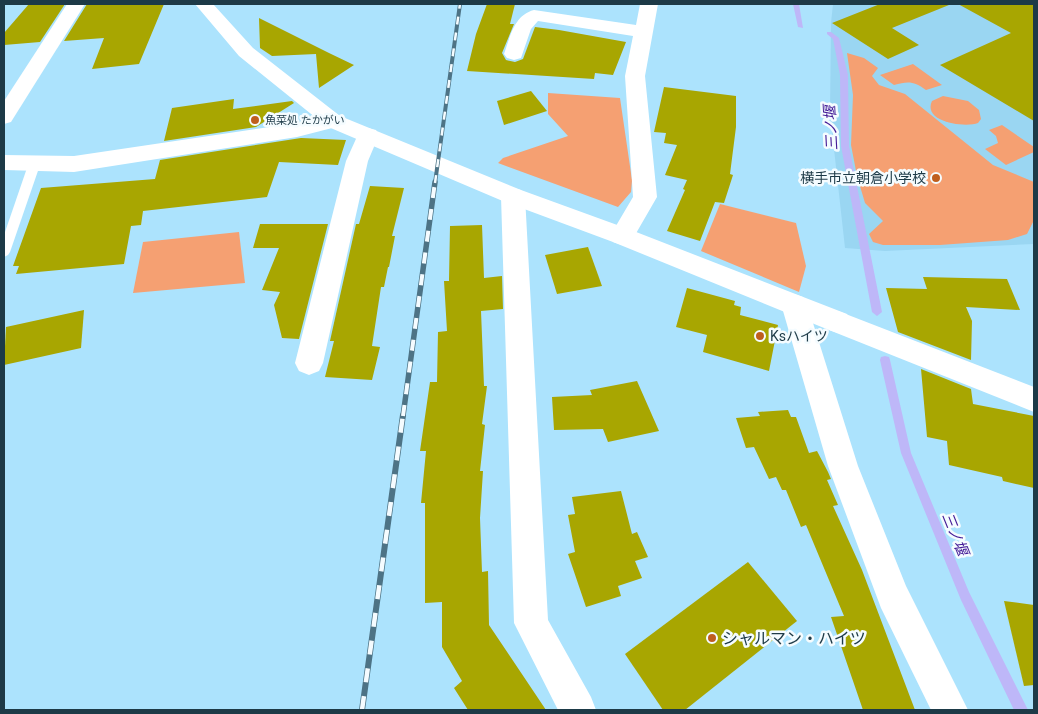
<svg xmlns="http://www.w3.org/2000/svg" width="1038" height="714" font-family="Roboto,'Noto Sans JP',sans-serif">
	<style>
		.built { fill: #9ad6f2 }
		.green { fill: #f5a072 }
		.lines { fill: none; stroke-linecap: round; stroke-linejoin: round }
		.stream { fill: #beb7f8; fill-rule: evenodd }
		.building { fill: #a8a601 }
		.lane { fill: #fff; fill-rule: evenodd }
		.street { fill: #fff; fill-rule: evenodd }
		.secondary { fill: #fff; fill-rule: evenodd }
		.rail-far2-casing { stroke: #4d7385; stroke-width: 4 }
		.rail-far1-casing { stroke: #4d7385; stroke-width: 5.5 }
		.rail-casing { stroke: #4d7385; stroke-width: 6 }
		.rail-far2 { stroke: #f5fcff; stroke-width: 2.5; stroke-dasharray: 8; stroke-linecap: butt }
		.rail-far1 { stroke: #f5fcff; stroke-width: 4; stroke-dasharray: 11; stroke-linecap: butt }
		.rail { stroke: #f5fcff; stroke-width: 4.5; stroke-dasharray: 14; stroke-linecap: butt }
		.poi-dot { fill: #bf5e1e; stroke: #f5fcff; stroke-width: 2 }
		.labels { text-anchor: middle; stroke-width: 5; stroke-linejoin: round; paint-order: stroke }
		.far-poi-label { font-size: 11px; fill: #1d3a47; stroke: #f5fcff; text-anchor: start }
		.poi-label { font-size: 14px; fill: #1d3a47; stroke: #f5fcff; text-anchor: end }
		.water-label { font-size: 15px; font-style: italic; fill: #441b97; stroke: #f5fcff }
		.near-poi-label { font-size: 16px; fill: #1d3a47; stroke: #f5fcff; text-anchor: start }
	</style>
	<rect width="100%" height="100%" fill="#ace3fd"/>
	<polygon class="built" points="833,4 1034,4 1034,244 885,251 845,248 830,113 831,23"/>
	<g class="green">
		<polygon points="847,53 864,58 878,68 872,76 879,85 905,94 993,165 1034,182 1034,220 1027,234 1008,240 940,245 883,245 873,242 869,234 883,221 865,203 857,176 851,145 853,95"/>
		<path d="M913,64L942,85L926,90C914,81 908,81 894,85L880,75Z"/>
		<polygon points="548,93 620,98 632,180 631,192 618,207 498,163 503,158 568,136 548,114"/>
		<path d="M943,96L968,101L979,110L981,119L978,123C965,128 922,122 932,101Z"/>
		<polygon points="1002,125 1034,147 1034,152 1006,165 985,149 998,143 996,136 989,130"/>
		<polygon points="720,204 796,223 806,266 799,292 701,251"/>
		<polygon points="239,232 245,283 133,293 143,242"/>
	</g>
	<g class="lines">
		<g class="stream">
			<polygon points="793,4 799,4 803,28 798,27"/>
			<polygon points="827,32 831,32 839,38 848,75 849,146 882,312 877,316 872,312 841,146 840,75 833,39 827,34"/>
			<polygon points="885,356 889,357 890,360 911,453 969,592 1028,710 1014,710 961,600 901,453 880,360 881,357"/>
		</g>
	</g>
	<g class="building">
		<polygon points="29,4 65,4 40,42 4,45 4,33"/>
		<polygon points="87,4 164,4 139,64 92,69 104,38 64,41"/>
		<polygon points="487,4 515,4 510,24 514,24 502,53 506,60 515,62 523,59 535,27 559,30 626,42 613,75 595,73 594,79 467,71 476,34"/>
		<polygon points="880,4 949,4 949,5 892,28 919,45 888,59 832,23"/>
		<polygon points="958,4 1034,4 1034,121 940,65 1011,33"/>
		<polygon points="259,18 329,53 354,65 319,88 316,54 272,56 260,48"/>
		<polygon points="664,87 736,96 736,127 730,174 733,175 724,203 715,202 700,241 667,231 685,190 683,189 687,180 665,175 677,145 664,143 666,133 654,132"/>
		<polygon points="531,91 547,111 504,125 497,101"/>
		<polygon points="234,99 233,109 292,101 294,103 256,127 164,141 172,108"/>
		<polygon points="301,138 346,140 338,165 279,162 267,197 143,211 141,225 131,226 124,264 16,274 19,266 13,266 41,188 155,179 160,160"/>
		<polygon points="370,186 404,188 392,236 395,236 389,267 388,267 384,287 381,287 372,346 380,347 372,380 325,377 334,341 330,341 356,224 359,224"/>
		<polygon points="260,224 328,224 299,339 282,338 274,305 280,292 262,290 279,248 253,248"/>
		<polygon points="482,225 484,278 502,276 503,309 481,311 484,386 487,386 482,424 485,425 480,471 483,471 480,518 482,572 488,571 489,625 546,710 468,710 454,688 462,681 442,647 442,602 425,603 425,503 421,503 426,451 420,451 430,382 437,382 438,332 447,331 444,281 449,281 450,226"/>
		<polygon points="588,247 602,286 557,294 545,255"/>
		<polygon points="923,277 1007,279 1020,310 966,307 972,321 971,360 898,332 886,288 927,289"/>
		<polygon points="687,288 735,301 734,305 741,307 740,315 778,325 769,371 703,352 707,335 676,327"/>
		<polygon points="84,310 81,348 4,365 6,327"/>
		<polygon points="921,369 971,389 973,404 1034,416 1034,488 1003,481 1002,477 949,465 947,441 927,437"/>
		<polygon points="637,381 659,431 608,442 603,429 554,430 552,397 592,395 590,390"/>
		<polygon points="788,410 791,417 796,417 809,453 817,451 828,472 831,479 827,480 838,505 833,506 862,570 915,710 863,710 831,617 844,616 806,525 801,527 786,490 782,490 776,477 769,479 754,447 746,448 736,418 760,416 758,412"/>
		<polygon points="621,491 632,534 637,532 648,557 635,561 642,578 618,586 621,596 586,607 568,554 575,552 568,515 575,514 572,497"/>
		<polygon points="748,562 797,621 685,710 663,710 625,654"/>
		<polygon points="1004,601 1034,605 1034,685 1024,686"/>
	</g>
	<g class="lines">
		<polygon class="lane" points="34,161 40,165 10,252 8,255 4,257 4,235 28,165"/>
		<g class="street">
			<polygon points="67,4 85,4 11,122 4,124 4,101"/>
			<path d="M640,4H658L645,76L657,197L631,242L622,245L613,242L610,236L633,197L625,76L633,36L538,21L531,29L521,58L514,60L507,58L504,54C510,37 514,15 534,10L636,25Z"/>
			<polygon points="333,114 340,116 344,121 340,126 297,137 74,172 4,170 4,155 74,156 297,123"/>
			<polygon points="368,128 376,130 379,135 368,161 323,363 319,371 309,375 299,371 295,363 346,161 360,130"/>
			<polygon points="513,188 521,190 525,196 548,620 591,697 596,710 558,710 514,623 501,196 505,190"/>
			<polygon points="794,294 803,297 807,304 858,466 906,586 968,710 931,710 881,608 828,466 781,304 785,297"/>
			<polygon points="838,311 1034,387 1034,412 829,330 825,322 829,314"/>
		</g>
		<polygon class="secondary" points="195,4 213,4 253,48 340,116 521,190 631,230 847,314 851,322 847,330 838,333 829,330 613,242 505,202 326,126 239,56"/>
		<defs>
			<polyline id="rail-far2" points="435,183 460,4"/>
			<polyline id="rail-far1" points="403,416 435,182"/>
			<polyline id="rail" points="362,710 403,415"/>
		</defs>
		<use href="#rail-far2" class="rail-far2-casing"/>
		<use href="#rail-far1" class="rail-far1-casing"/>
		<use href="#rail" class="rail-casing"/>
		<use href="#rail-far2" class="rail-far2"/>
		<use href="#rail-far1" class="rail-far1"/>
		<use href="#rail" class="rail"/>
	</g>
	<g class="poi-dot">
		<circle cx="255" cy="120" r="5"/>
		<circle cx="936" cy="178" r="5"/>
		<circle cx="760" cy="336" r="5"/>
		<circle cx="712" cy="638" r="5"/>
	</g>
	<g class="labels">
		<g class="far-poi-label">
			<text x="265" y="124">魚菜処 たかがい</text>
		</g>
		<g class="poi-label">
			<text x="926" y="183">横手市立朝倉小学校</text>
			<text x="770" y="341" text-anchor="start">Ksハイツ</text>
		</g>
		<g class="water-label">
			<text transform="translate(831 128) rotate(-93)" y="5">三ノ堰</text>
			<text transform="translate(955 534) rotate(68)" y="5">三ノ堰</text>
		</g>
		<g class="near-poi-label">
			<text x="722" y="644">シャルマン・ハイツ</text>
		</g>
	</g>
	<rect width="1038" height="714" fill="none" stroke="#1d3a47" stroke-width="10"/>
</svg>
